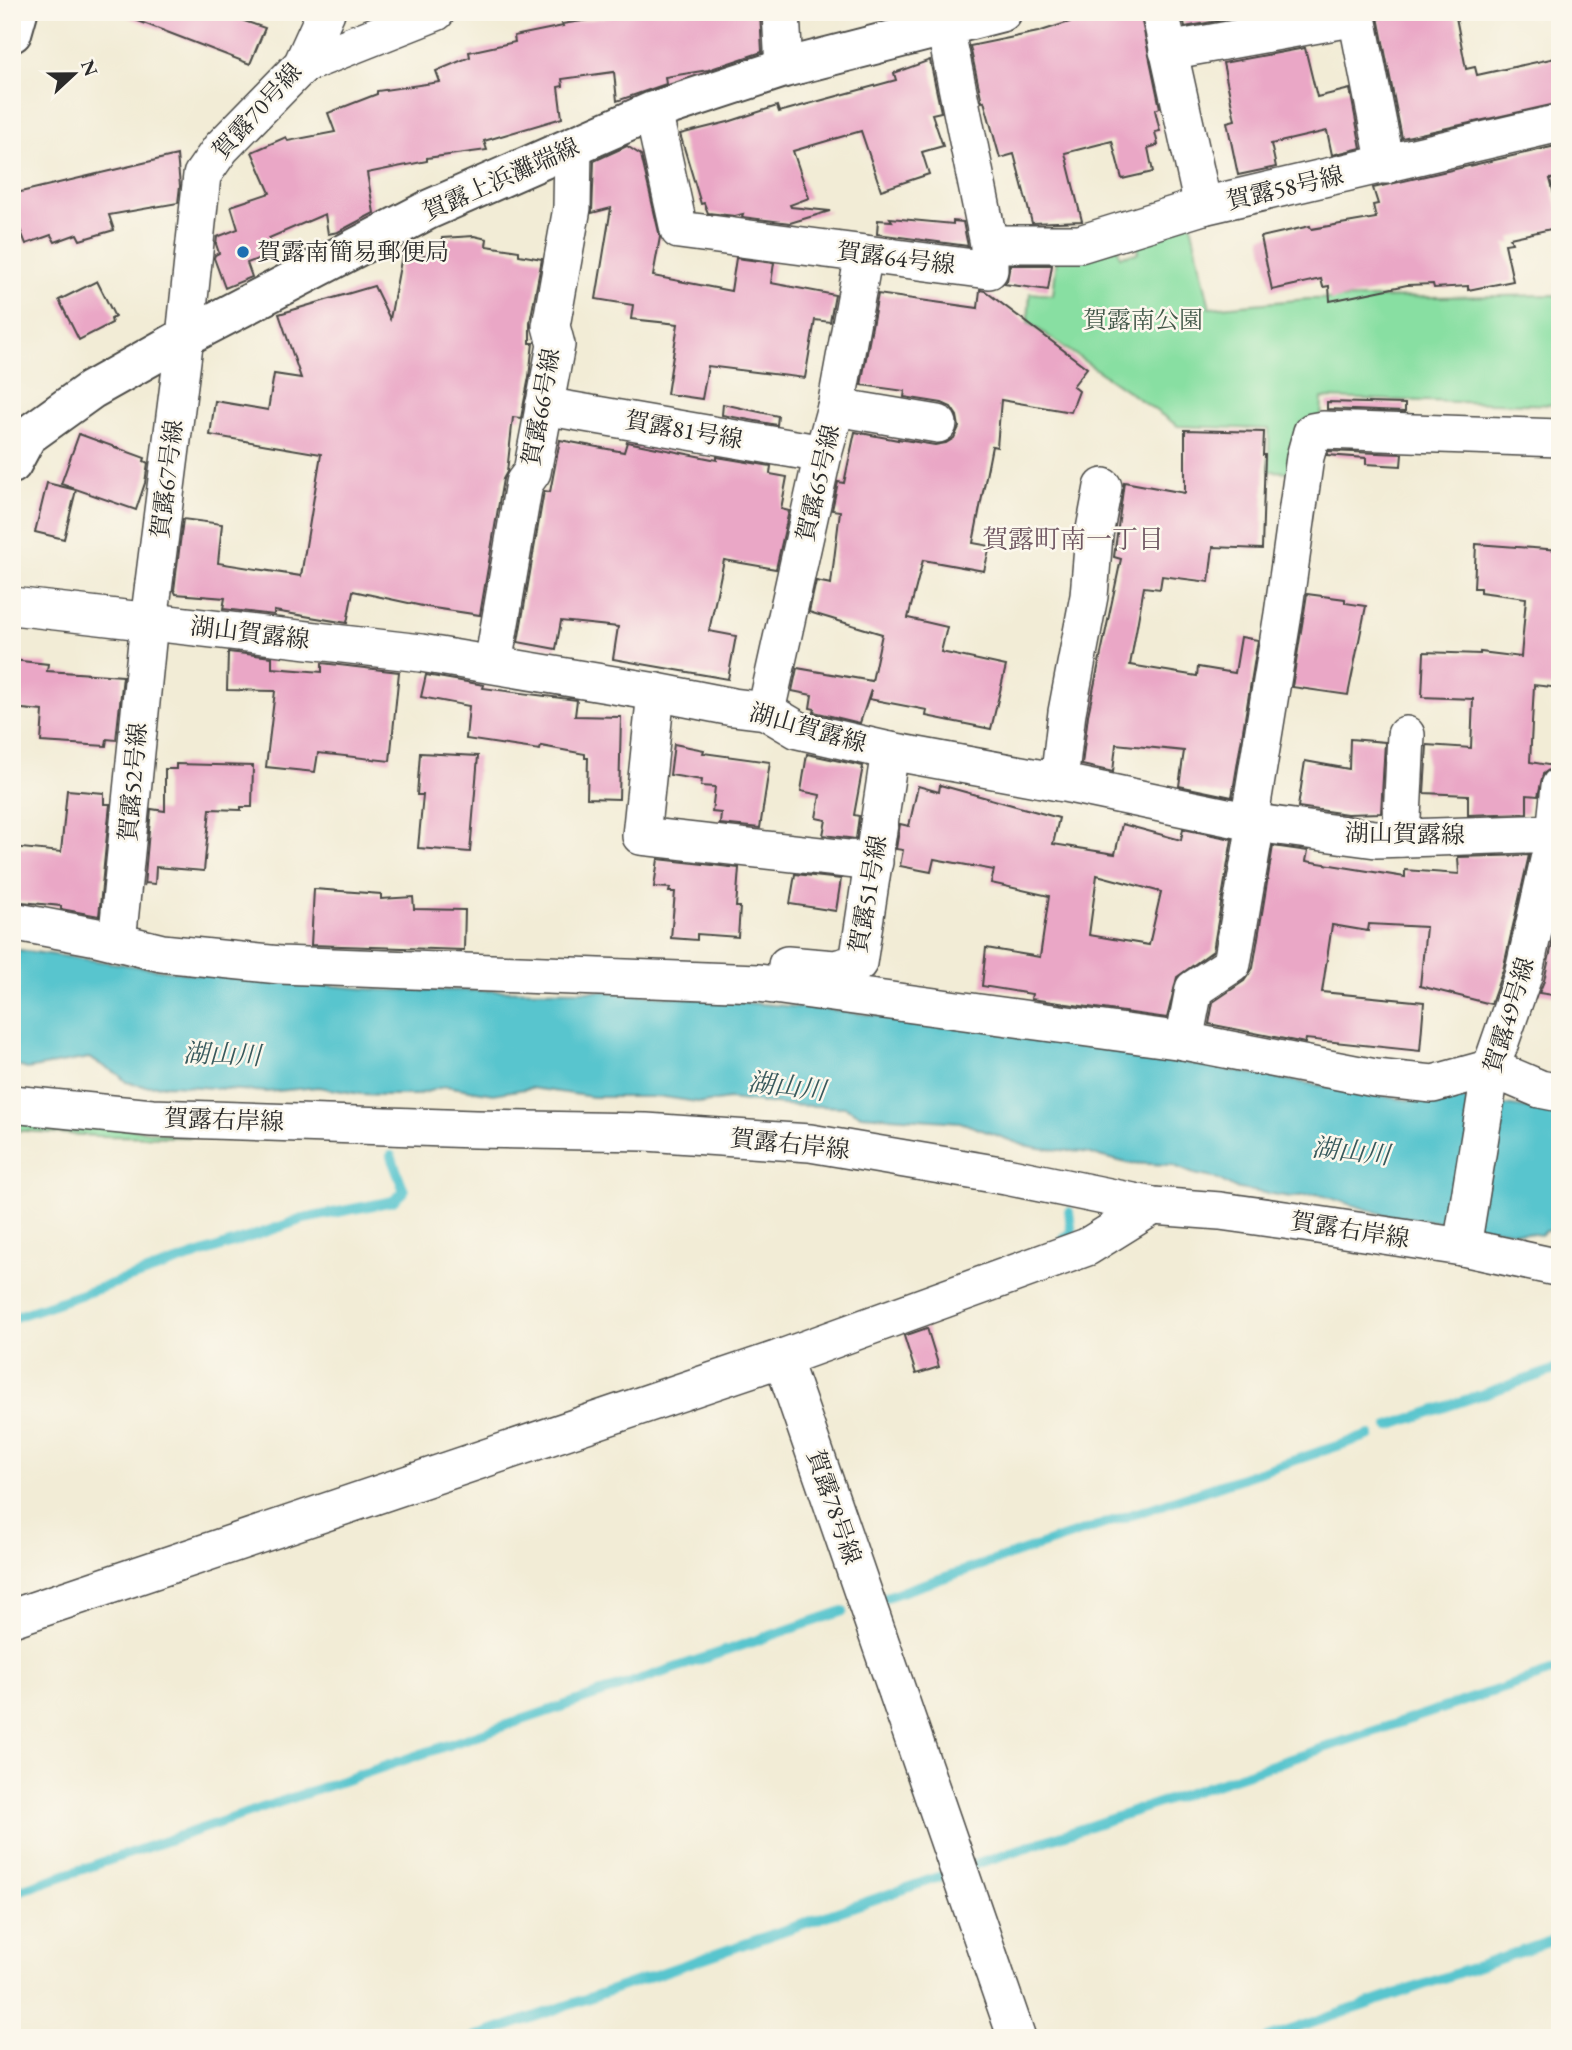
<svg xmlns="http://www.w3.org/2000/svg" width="1572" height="2050" font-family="'EB Garamond','Noto Serif JP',serif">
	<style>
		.green { fill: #88dfa2; stroke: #5a8566; stroke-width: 2 }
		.water { fill: #58c5ce; stroke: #42787c; stroke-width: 2 }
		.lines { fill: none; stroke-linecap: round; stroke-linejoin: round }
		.stream { stroke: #58c5ce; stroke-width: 10 }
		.building { fill: #eaa7c6; fill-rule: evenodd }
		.minor-casing { stroke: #494845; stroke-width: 40 }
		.tertiary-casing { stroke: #494845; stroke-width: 42 }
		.trunk-casing { stroke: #494845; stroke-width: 42 }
		.minor { stroke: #fff; stroke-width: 37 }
		.tertiary { stroke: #fff; stroke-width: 38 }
		.trunk { stroke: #fff; stroke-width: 38 }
		.poi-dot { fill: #1f6fb2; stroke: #fbf7ec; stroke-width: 2.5 }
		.labels { text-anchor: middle; stroke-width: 5; stroke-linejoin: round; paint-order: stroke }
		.street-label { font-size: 24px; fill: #2b2b2b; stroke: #fbf7ec }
		.poi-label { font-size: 24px; fill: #2b2b2b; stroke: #fbf7ec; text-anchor: start }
		.park-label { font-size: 24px; fill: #425849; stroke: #fbf7ec }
		.neighbourhood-label { font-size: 26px; fill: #6e5661; stroke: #fbf7ec }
		.water-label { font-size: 26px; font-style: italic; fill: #38595c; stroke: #fbf7ec }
	</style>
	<rect width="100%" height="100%" fill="#fbf7ec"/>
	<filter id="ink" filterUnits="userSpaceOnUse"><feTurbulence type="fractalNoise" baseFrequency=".0143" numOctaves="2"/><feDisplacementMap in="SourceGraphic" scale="14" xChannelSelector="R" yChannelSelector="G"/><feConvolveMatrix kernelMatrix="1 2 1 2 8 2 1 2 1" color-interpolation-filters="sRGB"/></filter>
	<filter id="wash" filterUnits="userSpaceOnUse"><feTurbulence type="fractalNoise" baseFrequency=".00686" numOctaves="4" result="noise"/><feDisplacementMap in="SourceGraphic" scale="28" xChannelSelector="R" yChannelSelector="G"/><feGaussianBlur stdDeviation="1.57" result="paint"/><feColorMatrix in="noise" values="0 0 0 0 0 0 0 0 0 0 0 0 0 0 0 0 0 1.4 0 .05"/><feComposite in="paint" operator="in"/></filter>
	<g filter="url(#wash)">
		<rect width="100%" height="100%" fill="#f2ecd6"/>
		<g class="green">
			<polygon points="1190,220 1210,308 1308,299 1560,295 1560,405 1322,398 1321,423 1296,472 1269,471 1269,429 1178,426 1028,322 1030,293 1053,295 1057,257 1117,246 1120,256 1138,253 1138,241"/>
			<polygon points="12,1113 192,1137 97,1136 12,1130"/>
		</g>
		<polygon class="water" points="12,949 193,974 381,990 603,991 833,1010 995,1031 1413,1101 1456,1098 1560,1113 1560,1230 1545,1231 1541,1235 1386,1215 1317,1194 1291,1197 1245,1190 1234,1188 1218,1179 1194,1174 1172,1165 1127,1163 1083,1152 1039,1148 1023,1145 960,1122 861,1115 845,1107 783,1105 729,1099 703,1103 664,1097 593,1097 531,1088 493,1094 446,1086 416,1095 385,1095 360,1094 318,1087 267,1092 172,1085 144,1086 126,1082 118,1074 89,1058 27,1069 12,1064"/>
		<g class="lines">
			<g class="stream">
				<polyline points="1064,1237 1072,1234 1069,1212"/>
				<polyline points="12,1318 303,1219 393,1201 404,1191 391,1156"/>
				<polyline points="1389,1426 1560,1368"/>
				<polyline points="880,1599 1370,1435"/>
				<polyline points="967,1867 1560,1669"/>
				<polyline points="12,1893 843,1611"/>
				<polyline points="473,2038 953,1872"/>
				<polyline points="1268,2038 1560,1938"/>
			</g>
		</g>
		<g id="blocks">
			<g class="building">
				<polygon points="120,12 245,12 241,20 265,28 250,64 120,14"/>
				<polygon points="642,12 760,12 762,52 708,70 665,77 666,84 617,101 614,72 562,79 563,86 558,87 562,118 484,141 487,150 427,158 427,161 367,173 374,213 338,232 328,234 325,214 269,238 274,253 247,263 252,277 225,288 214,258 215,255 219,253 216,244 217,237 238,229 231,206 270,193 252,152 286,137 288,141 335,132 328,113 377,94 377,91 440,82 436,71 470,57 469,52 515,42 514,36 563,26 562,24"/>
				<polygon points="1081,12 1140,12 1160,108 1155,110 1160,131 1155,132 1158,145 1148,148 1153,172 1122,179 1112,141 1065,153 1082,221 1032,223 1014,154 1000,158 984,101 982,102 970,46 1038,32 1082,18"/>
				<polygon points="1182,12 1265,12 1185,27"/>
				<polygon points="1377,12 1455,12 1466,69 1475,67 1477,75 1560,57 1560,103 1402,138"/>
				<polygon points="1305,48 1317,97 1350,89 1361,148 1332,155 1327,131 1271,144 1276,167 1238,175 1227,122 1235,120 1223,63"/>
				<polygon points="930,60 941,112 932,114 943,146 922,152 929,174 881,190 861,131 793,151 809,198 790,205 791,207 830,211 790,223 742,217 743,214 735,216 708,213 704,203 701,204 680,134 728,122 777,106 779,112 896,80 894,73"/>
				<polygon points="1560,145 1560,178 1550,179 1560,217 1560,227 1510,238 1512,243 1505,244 1513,281 1468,290 1468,286 1434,288 1433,284 1407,285 1330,301 1329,286 1323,287 1321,279 1272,290 1261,237 1310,226 1311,229 1376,218 1373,205 1378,204 1373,188"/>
				<polygon points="627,146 641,155 660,237 653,276 731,291 736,258 774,263 771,283 835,295 830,322 815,320 805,378 708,366 702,399 667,394 678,324 631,319 633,305 596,299 611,208 592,213 594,161"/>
				<polygon points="177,155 180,186 178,203 109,215 114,230 80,240 77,234 55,242 51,235 26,244 12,209 12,194"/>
				<polygon points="890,218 953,224 953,221 963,222 968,246 877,234 878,220 892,221"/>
				<polygon points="474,236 487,239 486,246 519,251 519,255 542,259 530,322 530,343 533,343 529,377 521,418 513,417 507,472 503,479 480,615 427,607 353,591 347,623 274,611 274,615 223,609 225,598 176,594 174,590 183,519 222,524 218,563 301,576 321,454 210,435 215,401 268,410 274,374 301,378 279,314 374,286 390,319 403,250 427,256 428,252 438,254 442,238"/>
				<polygon points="1010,265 1052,265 1048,290 1004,284 1007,281"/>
				<polygon points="97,281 115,317 111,319 112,323 79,340 59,300"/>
				<polygon points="980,290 985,291 1087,368 1073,386 1079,391 1071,412 1001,400 997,447 992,446 973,543 990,546 984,571 923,560 908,618 947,627 941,652 1006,666 991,729 926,716 927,710 869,699 871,690 860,723 814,712 815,709 810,708 812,695 792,691 797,668 872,681 882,634 809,612 816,581 831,584 840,511 832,510 838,482 844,483 855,432 898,440 898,439 935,445 946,443 954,438 959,427 957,416 951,407 942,403 904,397 905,391 861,385 878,294 978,308"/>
				<polygon points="1327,402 1405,404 1405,412 1327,409"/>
				<polygon points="723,404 778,416 777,425 722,415"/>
				<polygon points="1185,430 1264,432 1263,455 1265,455 1262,549 1213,547 1209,582 1162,576 1160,589 1144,587 1130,665 1197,676 1198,667 1235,673 1241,637 1258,640 1232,797 1179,786 1184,751 1116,744 1113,772 1082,765 1088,715 1121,559 1114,557 1124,482 1185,493"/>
				<polygon points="79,434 145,458 144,461 148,463 145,483 136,510 61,484"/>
				<polygon points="560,440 624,452 627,442 717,460 717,457 771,466 770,474 787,477 781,509 789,511 776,569 724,560 709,631 736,636 728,679 613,659 618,627 561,621 556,649 518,642 544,491 550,492"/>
				<polygon points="1328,451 1402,454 1401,466 1366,464 1366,458 1327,455"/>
				<polygon points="47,483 76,490 64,539 35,532"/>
				<polygon points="1476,544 1560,550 1560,688 1534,685 1530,762 1554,766 1543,774 1538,796 1527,795 1527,813 1468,815 1468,795 1424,793 1427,745 1471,748 1473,699 1422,697 1424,652 1480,654 1480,652 1521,657 1526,598 1480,592 1480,588 1474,588"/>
				<polygon points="1307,594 1345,599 1345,603 1366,606 1348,695 1292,687"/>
				<polygon points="228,652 272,657 272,668 322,672 322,663 399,672 390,761 318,753 315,772 266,767 275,691 227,690"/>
				<polygon points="12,660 48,664 47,671 123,676 116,740 107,739 106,746 41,742 43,711 12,708"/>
				<polygon points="426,675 484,685 483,688 577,700 575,716 621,717 619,799 587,798 588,758 585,758 585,754 541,746 540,750 466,739 469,706 421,697"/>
				<polygon points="1350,739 1385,742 1381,813 1347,814 1298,807 1305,761 1349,769"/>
				<polygon points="674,744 704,750 703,753 770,762 760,828 720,824 721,813 712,812 715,787 701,786 702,780 670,775"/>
				<polygon points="420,753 478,756 470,852 418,848 423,795 417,795"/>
				<polygon points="807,754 863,766 854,815 859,816 856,839 823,835 826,820 816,818 820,795 801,791"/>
				<polygon points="176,764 253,766 252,807 241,807 241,810 210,809 204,871 156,867 155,884 145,883 144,886 151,809 165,811 165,769 176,769"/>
				<path d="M940,785L1059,818L1053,844L1115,854L1122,824L1181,840L1183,829L1232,839L1213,951L1177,977L1167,1018L1031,999L1032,994L982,986L986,948L1040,957L1049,896L991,883L994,870L934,859L931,872L900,866L903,850L896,849L900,824L909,826L918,786L939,792ZM1097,875L1161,892L1149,945L1089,935Z"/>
				<polygon points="67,790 104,793 104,804 110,804 99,916 61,909 61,906 12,901 12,847 61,852"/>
				<polygon points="1273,846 1308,851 1306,861 1405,877 1405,870 1459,874 1458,857 1529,855 1503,970 1491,1004 1420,986 1426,927 1369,924 1368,931 1332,925 1322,992 1424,1002 1420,1051 1306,1039 1305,1043 1209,1024 1213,1002 1244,981 1253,968"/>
				<polygon points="658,859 739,868 736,907 740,907 738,937 697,934 697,940 671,938 675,892 669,892 670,888 654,887"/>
				<polygon points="795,874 841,879 836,911 790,904"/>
				<polygon points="314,889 381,894 381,899 413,897 414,909 465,910 464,950 311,945"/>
				<polygon points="1560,908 1560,996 1539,993 1544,981"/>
				<polygon points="927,1328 939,1367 916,1374 904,1336"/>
			</g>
		</g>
	</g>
	<g filter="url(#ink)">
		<use href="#blocks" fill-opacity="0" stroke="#494845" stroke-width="2"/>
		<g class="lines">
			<defs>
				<g id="minor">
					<polyline points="781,12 784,68"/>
					<polyline points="1160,12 1203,206 1560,123"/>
					<polyline points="1356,12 1386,165"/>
					<polyline points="1168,51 1357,17"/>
					<polyline points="302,65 436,12"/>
					<polyline points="653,111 679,230 989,270 989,244 945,27"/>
					<polyline points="989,244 1080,244 1203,206"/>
					<polyline points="544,406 823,454"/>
					<polyline points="836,407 938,424"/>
					<polyline points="12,606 421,653 656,692 733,707 766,711 798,730 890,751 1059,782 1256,823 1376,839 1560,833"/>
					<polyline points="493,664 524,483 532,472 556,345 551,326 572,208 573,148"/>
					<polyline points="656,692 641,836 874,862"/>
					<polyline points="766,711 823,454 836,407 864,254"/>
					<polyline points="1059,782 1067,712 1089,596 1094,535 1103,487"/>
					<polyline points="1249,822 1283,614 1305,457 1312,432 1323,430 1560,438"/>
					<polyline points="1401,838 1406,735"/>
					<polyline points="12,921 97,937 162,953 280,965 759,983 1184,1041 1375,1078 1433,1084 1491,1068 1540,1089 1560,1093"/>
					<polyline points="117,942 149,622 185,337 202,175 221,148 302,65 326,12"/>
					<polyline points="787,965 835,969 858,963 890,751"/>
					<polyline points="1184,1041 1194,989 1232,964 1256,823"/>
					<polyline points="12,1104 152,1118 475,1129 646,1132 810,1143 1006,1176 1153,1206 1220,1211 1285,1220 1462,1247 1560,1268"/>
					<polyline points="1462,1247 1491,1068 1523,976 1555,833 1560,786"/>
					<polyline points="12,1618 782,1358"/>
					<polyline points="1017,2038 782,1358 1087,1247 1153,1206"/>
				</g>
				<polyline id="tertiary" points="12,464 27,436 91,390 185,337 430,209 653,111 784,68 1002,12"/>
				<polyline id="trunk" points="12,33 18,12"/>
			</defs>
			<use href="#minor" class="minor-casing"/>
			<use href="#tertiary" class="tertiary-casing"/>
			<use href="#trunk" class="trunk-casing"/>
			<use href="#minor" class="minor"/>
			<use href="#tertiary" class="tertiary"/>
			<use href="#trunk" class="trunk"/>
		</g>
	</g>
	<circle class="poi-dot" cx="243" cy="252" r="7"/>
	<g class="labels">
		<g class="street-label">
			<text transform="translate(257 111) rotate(-48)" y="8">賀露70号線</text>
			<text transform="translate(501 179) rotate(-24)" y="8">賀露上浜灘端線</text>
			<text transform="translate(1285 188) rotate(-13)" y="8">賀露58号線</text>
			<text transform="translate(896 258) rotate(7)" y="8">賀露64号線</text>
			<text transform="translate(541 407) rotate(-80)" y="8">賀露66号線</text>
			<text transform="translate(684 430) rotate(10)" y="8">賀露81号線</text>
			<text transform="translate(167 479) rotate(-83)" y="8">賀露67号線</text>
			<text transform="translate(818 483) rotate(-77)" y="8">賀露65号線</text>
			<text transform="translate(250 633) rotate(7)" y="8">湖山賀露線</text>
			<text transform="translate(808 728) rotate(16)" y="8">湖山賀露線</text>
			<text transform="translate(133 782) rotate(-85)" y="8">賀露52号線</text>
			<text transform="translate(1405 834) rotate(1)" y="8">湖山賀露線</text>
			<text transform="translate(868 894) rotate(-80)" y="8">賀露51号線</text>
			<text transform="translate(1509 1015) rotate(-73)" y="8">賀露49号線</text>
			<text transform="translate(224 1120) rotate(2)" y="8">賀露右岸線</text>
			<text transform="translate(790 1144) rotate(6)" y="8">賀露右岸線</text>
			<text transform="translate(1350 1230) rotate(9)" y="8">賀露右岸線</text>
			<text transform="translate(834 1507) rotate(71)" y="8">賀露78号線</text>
		</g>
		<g class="poi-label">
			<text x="257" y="260">賀露南簡易郵便局</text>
		</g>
		<g class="park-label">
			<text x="1143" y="328">賀露南公園</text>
		</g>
		<g class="neighbourhood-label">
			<text x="1073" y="548">賀露町南一丁目</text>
		</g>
		<g class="water-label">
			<text transform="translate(222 1054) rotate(2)" y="9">湖山川</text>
			<text transform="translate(787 1086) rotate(7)" y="9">湖山川</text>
			<text transform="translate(1351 1151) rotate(6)" y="9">湖山川</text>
		</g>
	</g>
	<rect width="1572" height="2050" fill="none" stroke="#fbf7ec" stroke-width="42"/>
	<g transform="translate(74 74) rotate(68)" stroke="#fbf7ec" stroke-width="5" paint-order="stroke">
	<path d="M0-5L12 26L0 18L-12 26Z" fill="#2b2b2b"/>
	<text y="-10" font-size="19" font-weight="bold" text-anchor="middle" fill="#2b2b2b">N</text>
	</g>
</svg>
